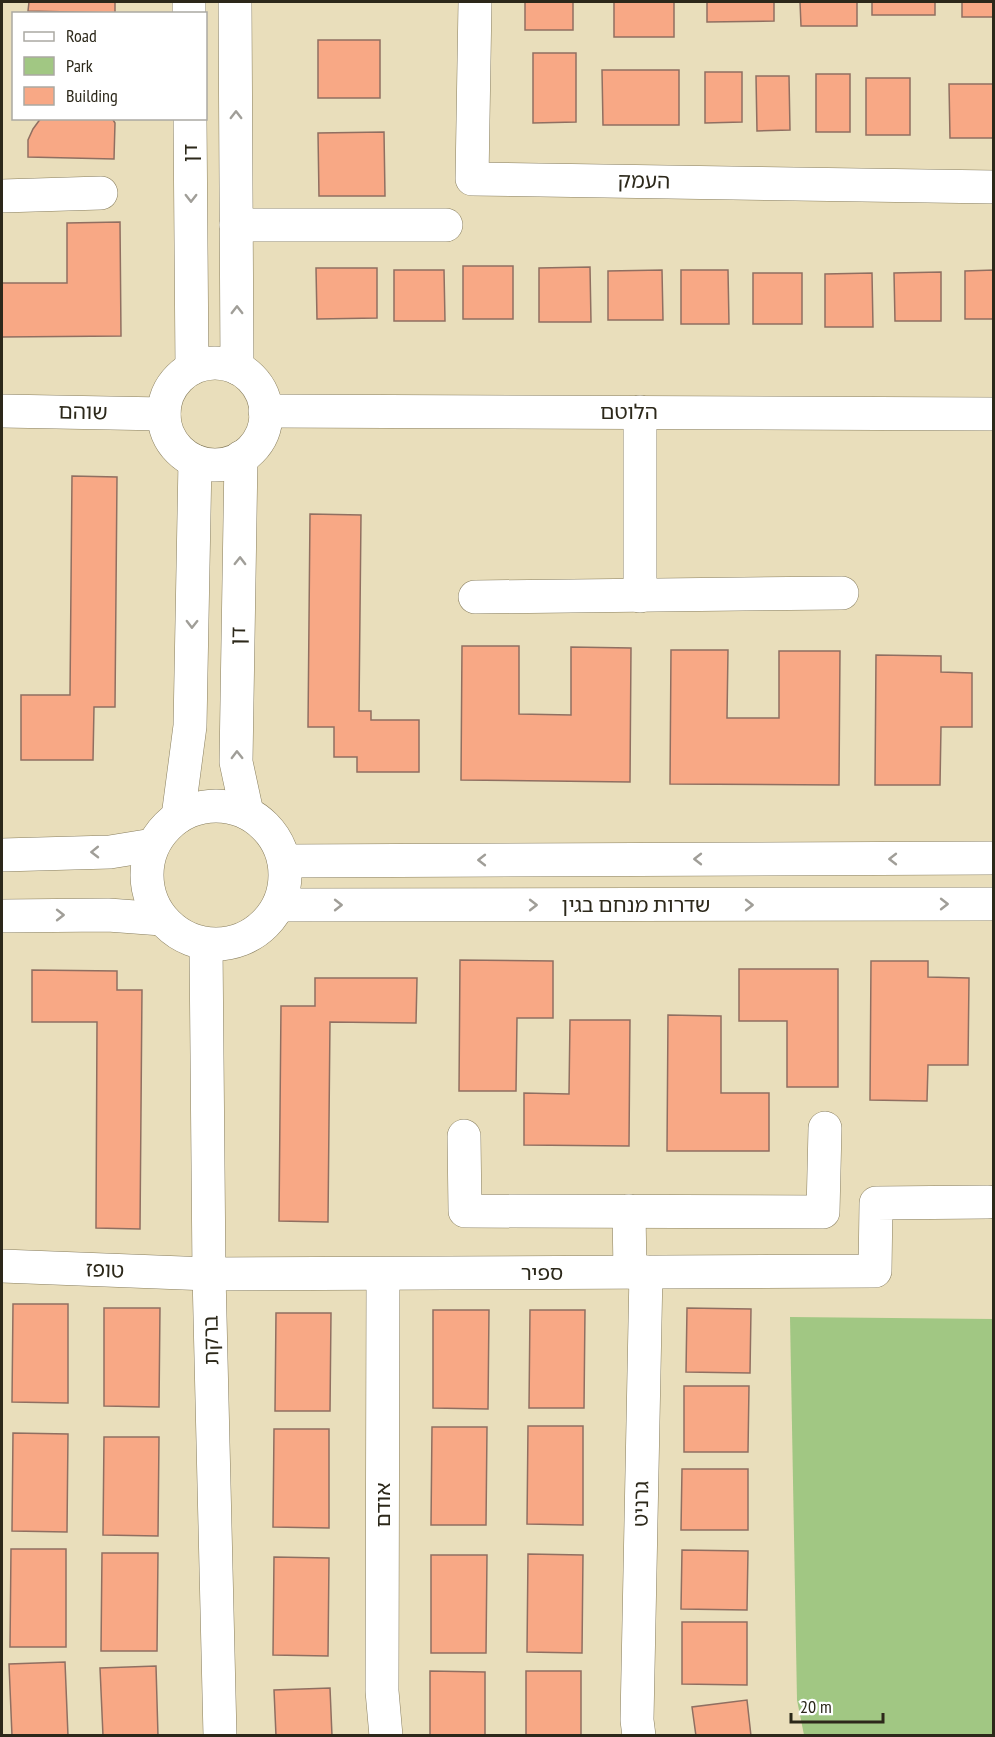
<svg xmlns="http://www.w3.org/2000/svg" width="995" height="1737" font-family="'PT Sans Narrow','Noto Sans Hebrew',sans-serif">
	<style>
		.green { fill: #a1c783 }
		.building { fill: #f8a885; stroke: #906f61; stroke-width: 1.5 }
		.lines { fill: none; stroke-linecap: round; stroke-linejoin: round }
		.minor-casing { stroke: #887e5e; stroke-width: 34 }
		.minor { stroke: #fff; stroke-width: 33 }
		.oneway { stroke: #a09e98 }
		.labels { text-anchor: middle; stroke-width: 4.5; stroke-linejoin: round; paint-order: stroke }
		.street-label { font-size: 21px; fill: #2c281a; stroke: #fff }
	</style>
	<rect width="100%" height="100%" fill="#e9debb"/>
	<polygon class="green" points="790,1317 993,1319 993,1735 804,1735 797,1700"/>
	<g class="building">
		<polygon points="29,2 115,2 115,13 28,11"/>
		<rect x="525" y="2" width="48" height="28"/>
		<rect x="614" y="2" width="60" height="35"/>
		<polygon points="707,2 774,2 774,21 707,22"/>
		<polygon points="800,2 857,2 857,26 801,26"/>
		<rect x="872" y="2" width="63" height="13"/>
		<rect x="962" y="2" width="32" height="15"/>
		<rect x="318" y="40" width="62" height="58"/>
		<polygon points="533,53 576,53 576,122 533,123"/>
		<polygon points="602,70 679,70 679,125 603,125"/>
		<polygon points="705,72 742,72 742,122 705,123"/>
		<rect x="816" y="74" width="34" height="58"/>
		<polygon points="756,76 789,76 790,130 757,131"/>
		<rect x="866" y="78" width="44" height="57"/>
		<polygon points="949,84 994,84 994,138 950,138"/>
		<polygon points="41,118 112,118 115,123 114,159 28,157 28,140 33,129"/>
		<polygon points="384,132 385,196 319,196 318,133"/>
		<polygon points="120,222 121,336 2,337 2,283 67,283 67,223"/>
		<rect x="463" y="266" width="50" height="53"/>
		<polygon points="590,267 591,322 539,322 539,268"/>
		<polygon points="316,268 377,268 377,318 317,319"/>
		<polygon points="394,270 444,270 445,321 394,321"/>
		<polygon points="662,270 663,320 608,320 608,271"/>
		<polygon points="681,270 728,270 729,324 681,324"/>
		<polygon points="994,270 994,319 965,319 965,271"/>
		<polygon points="941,272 941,321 895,321 894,273"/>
		<rect x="753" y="273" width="49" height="51"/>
		<polygon points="872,273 873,327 825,327 825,274"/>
		<polygon points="72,476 117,477 115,707 94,707 93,760 21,760 21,695 70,695"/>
		<polygon points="310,514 361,515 359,711 371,711 371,720 419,720 419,772 357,772 357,757 334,757 334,727 308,727"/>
		<polygon points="462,646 519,646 519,714 571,715 571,647 631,648 630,782 461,780"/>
		<polygon points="671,650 728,650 727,718 779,718 779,651 840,651 839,785 670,784"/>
		<polygon points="876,655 941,656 941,672 972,673 972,727 941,727 940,785 875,785"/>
		<polygon points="460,960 553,961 553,1018 517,1018 516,1091 459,1091"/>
		<polygon points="871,961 928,961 928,977 969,978 968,1065 928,1065 927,1101 870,1100"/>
		<polygon points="739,969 838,969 838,1087 787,1087 787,1021 739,1021"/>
		<polygon points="32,970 117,971 117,990 142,990 140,1229 96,1228 97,1022 32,1022"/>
		<polygon points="315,978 417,978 416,1023 330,1022 328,1222 279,1221 281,1006 315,1006"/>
		<polygon points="668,1015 721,1016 721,1093 769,1093 769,1151 667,1151"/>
		<polygon points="570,1020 630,1020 629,1146 524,1145 524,1093 569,1094"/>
		<polygon points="13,1304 68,1304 68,1403 12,1402"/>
		<polygon points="104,1308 160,1308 159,1407 104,1406"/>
		<polygon points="687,1308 751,1309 750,1373 686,1372"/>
		<polygon points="433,1310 489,1310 488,1409 433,1408"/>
		<polygon points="530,1310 585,1310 584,1408 529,1408"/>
		<polygon points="276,1313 331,1313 330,1411 275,1411"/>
		<polygon points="684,1386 749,1386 748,1452 684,1452"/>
		<polygon points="528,1426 583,1426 583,1525 527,1524"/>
		<polygon points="432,1427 487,1427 486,1525 431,1525"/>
		<polygon points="274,1429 329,1429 329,1528 273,1527"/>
		<polygon points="13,1433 68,1434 67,1532 12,1531"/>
		<polygon points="104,1437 159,1437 158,1536 103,1535"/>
		<polygon points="682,1469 748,1469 748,1530 681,1530"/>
		<polygon points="11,1549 66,1549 66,1647 10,1647"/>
		<polygon points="682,1550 748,1551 747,1610 681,1609"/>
		<polygon points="102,1553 158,1553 157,1651 101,1651"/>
		<polygon points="528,1554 583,1555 582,1653 527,1652"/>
		<polygon points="431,1555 487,1555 486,1653 431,1653"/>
		<polygon points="274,1557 329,1558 328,1656 273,1655"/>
		<polygon points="682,1622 747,1622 747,1685 682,1684"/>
		<polygon points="65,1662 68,1736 12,1736 9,1664"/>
		<polygon points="156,1666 158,1736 103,1736 100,1668"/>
		<polygon points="430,1671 485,1672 485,1736 430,1736"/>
		<rect x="526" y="1671" width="55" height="65"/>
		<polygon points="330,1688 332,1736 276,1736 274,1690"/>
		<polygon points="747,1700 751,1736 696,1736 692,1707"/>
	</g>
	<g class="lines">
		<defs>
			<g id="minor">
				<polyline points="189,2 189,14"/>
				<polyline points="235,2 237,368"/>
				<polyline points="475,2 472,179 994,187"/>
				<polyline points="190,118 192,368"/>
				<polyline points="2,196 101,193"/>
				<polyline points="236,225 446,225"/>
				<circle cx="215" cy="414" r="51"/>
				<polyline points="2,411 164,414"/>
				<polyline points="265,411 994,414"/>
				<polyline points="640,412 640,596"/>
				<polyline points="241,457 236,762 247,813"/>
				<polyline points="475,597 842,593"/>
				<circle cx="216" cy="875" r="69"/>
				<polyline points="178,817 190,726 195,461"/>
				<polyline points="2,855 110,852 153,845"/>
				<polyline points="284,861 994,858"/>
				<polyline points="279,905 994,904"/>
				<polyline points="2,916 108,915 162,919"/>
				<polyline points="206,945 209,1274 220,1736"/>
				<polyline points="464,1136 465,1211 823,1212 825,1128"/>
				<polyline points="629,1211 630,1272"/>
				<polyline points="2,1266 209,1274 875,1271 876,1203 988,1202"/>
				<polyline points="383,1274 382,1691 386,1736"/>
				<polyline points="639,1736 637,1720 646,1272"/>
			</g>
		</defs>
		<use href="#minor" class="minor-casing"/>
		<use href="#minor" class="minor"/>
	</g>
	<defs><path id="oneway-chevron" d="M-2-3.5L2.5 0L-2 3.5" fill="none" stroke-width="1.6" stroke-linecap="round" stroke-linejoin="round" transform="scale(1.5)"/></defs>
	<g class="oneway">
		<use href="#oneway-chevron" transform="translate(236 115) rotate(-90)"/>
		<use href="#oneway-chevron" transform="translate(191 198) rotate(90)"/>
		<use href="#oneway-chevron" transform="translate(237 310) rotate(-90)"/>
		<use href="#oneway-chevron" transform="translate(240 561) rotate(-89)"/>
		<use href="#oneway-chevron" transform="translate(192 624) rotate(91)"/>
		<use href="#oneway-chevron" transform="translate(237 755) rotate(-91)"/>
		<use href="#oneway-chevron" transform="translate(95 852) rotate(179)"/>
		<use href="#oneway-chevron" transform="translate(698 859) rotate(180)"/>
		<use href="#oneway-chevron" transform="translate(893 859) rotate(180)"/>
		<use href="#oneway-chevron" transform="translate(482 860) rotate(180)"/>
		<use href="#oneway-chevron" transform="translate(944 904)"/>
		<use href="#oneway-chevron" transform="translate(338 905)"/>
		<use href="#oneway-chevron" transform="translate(533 905)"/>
		<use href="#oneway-chevron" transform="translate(749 905)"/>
		<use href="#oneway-chevron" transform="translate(60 915)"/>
	</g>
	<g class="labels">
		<g class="street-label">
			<text transform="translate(190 153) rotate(-90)" y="7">דן</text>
			<text transform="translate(644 181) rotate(1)" y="7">העמק</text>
			<text transform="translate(83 412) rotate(1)" y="7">שוהם</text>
			<text x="629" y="419">הלוטם</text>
			<text transform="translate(238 636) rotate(-89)" y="7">דן</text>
			<text x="636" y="912">שדרות מנחם בגין</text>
			<text transform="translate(105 1270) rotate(2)" y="7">טופז</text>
			<text x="542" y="1280">ספיר</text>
			<text transform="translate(211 1340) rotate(-91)" y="7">ברקת</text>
			<text transform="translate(641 1504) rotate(-89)" y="7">גרניט</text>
			<text transform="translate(383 1505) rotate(-90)" y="7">אודם</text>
		</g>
	</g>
	<rect width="995" height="1737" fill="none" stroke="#2c281a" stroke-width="6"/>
	<rect x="12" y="12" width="195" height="108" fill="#ffffff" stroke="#aba9a3" stroke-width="1.5"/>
	<rect x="24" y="32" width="30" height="9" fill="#ffffff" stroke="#aba9a3" stroke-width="1.5"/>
	<text x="66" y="42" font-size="18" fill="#2c281a">Road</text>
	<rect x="24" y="57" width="30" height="18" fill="#a1c783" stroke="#aba9a3" stroke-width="1.5"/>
	<text x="66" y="72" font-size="18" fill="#2c281a">Park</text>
	<rect x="24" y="87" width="30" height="18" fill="#f8a885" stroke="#aba9a3" stroke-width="1.5"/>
	<text x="66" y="102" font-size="18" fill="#2c281a">Building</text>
	<path d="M791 1713v9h92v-9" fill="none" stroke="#2c281a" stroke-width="3"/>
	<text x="800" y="1713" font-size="18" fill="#2c281a" stroke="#ffffff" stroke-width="4.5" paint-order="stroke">20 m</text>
</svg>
